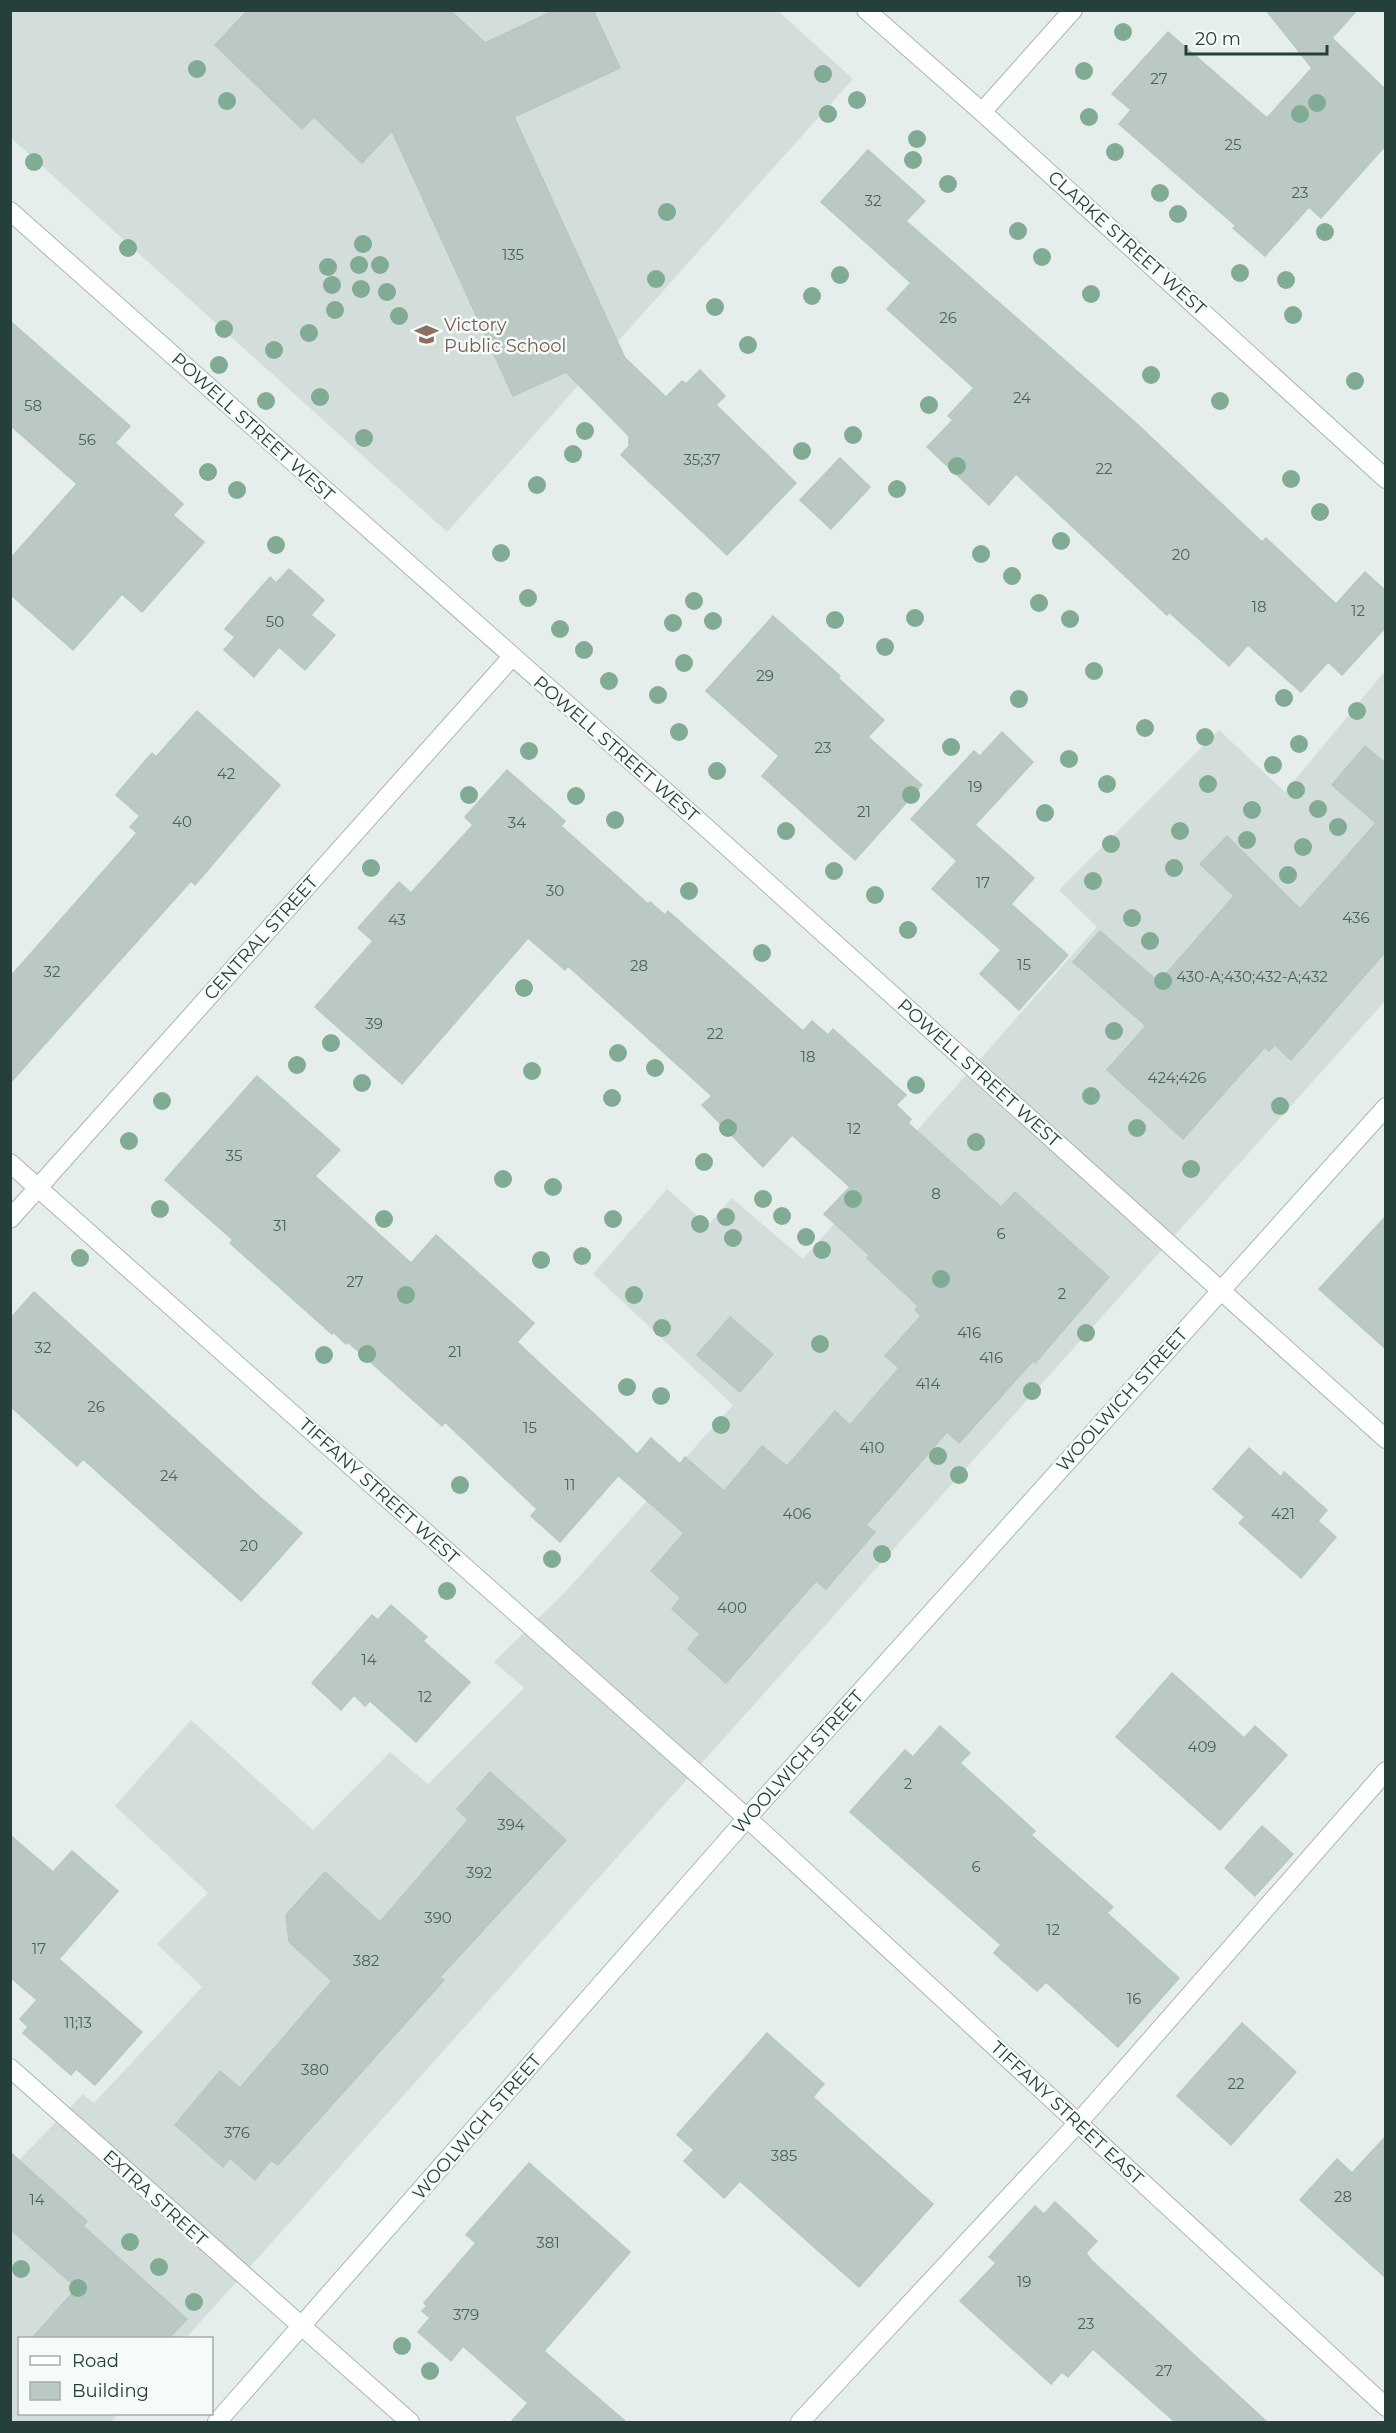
<svg xmlns="http://www.w3.org/2000/svg" width="1396" height="2433" font-family="Montserrat,sans-serif">
	<style>
		.built { fill: #d3deda }
		.building { fill: #bbc9c4; stroke: #b8c7c2; stroke-width: 1.5 }
		.lines { fill: none; stroke-linecap: round; stroke-linejoin: round }
		.lane-casing { stroke: #a8b6b2; stroke-width: 20 }
		.street-casing { stroke: #a8b6b2; stroke-width: 20 }
		.secondary-casing { stroke: #a4b9b3; stroke-width: 20 }
		.lane { stroke: #fff; stroke-width: 18 }
		.street { stroke: #fff; stroke-width: 18 }
		.secondary { stroke: #fff; stroke-width: 18 }
		.tree { fill: #81ab95 }
		.labels { text-anchor: middle; stroke-width: 5; stroke-linejoin: round; paint-order: stroke }
		.number-label { font-size: 15px; fill: #4a625c }
		.street-label { font-size: 18px; fill: #253f3a; stroke: #f6faf8 }
		.education-label { font-size: 18px; fill: #785e54; stroke: #f6faf8; text-anchor: start }
	</style>
	<rect width="100%" height="100%" fill="#e5eeeb"/>
	<g class="built">
		<polygon points="11,11 778,11 853,79 447,532 11,138"/>
		<polygon points="1385,671 1385,1001 186,2338 20,2338 20,2414 119,2414 111,2422 11,2422 11,2168 83,2094 94,2103 202,1987 157,1944 208,1893 115,1806 191,1720 313,1830 390,1752 428,1784 524,1688 494,1662 568,1589 733,1405 593,1274 667,1189 708,1225 732,1198 803,1259 1097,927 1059,890 1219,730 1285,792"/>
	</g>
	<g class="building">
		<polygon points="248,10 450,10 485,43 555,10 593,10 620,68 514,117 625,358 666,397 682,381 686,384 700,370 725,396 716,405 796,483 727,555 621,455 629,446 629,436 566,372 513,396 392,131 362,163 314,117 302,129 215,45"/>
		<polygon points="1266,10 1357,10 1332,38 1386,90 1386,145 1321,218 1309,207 1265,256 1233,228 1236,226 1119,124 1131,110 1112,94 1168,32 1267,118 1312,68"/>
		<polygon points="868,150 925,201 906,221 1136,423 1262,542 1266,538 1336,604 1365,572 1386,591 1386,627 1342,675 1328,662 1301,692 1248,645 1229,666 1169,612 1167,615 1016,474 989,505 927,447 953,420 948,416 974,388 887,309 911,283 821,202"/>
		<polygon points="10,321 130,426 115,443 183,504 173,515 204,542 142,612 122,594 73,650 10,594 10,559 77,484 10,425"/>
		<polygon points="840,458 870,487 831,529 800,500"/>
		<polygon points="289,569 324,600 311,615 335,635 305,670 279,647 254,677 224,650 235,637 225,629 270,577 276,583"/>
		<polygon points="773,616 840,676 838,678 884,720 868,737 922,785 855,860 762,776 779,756 706,691"/>
		<polygon points="197,711 280,785 195,885 191,881 10,1083 10,977 137,833 130,827 140,816 116,795 152,753 156,757"/>
		<polygon points="1002,732 1033,762 975,825 1034,878 1011,904 1068,955 1019,1010 980,974 1001,950 932,889 957,861 911,819 974,751 980,756"/>
		<polygon points="1365,746 1386,764 1386,951 1291,1060 1275,1045 1269,1051 1265,1047 1183,1139 1107,1070 1146,1026 1073,962 1100,931 1159,982 1234,896 1200,864 1227,836 1300,909 1376,823 1332,785"/>
		<polygon points="507,770 565,821 561,826 648,904 650,902 665,915 668,911 803,1031 812,1021 828,1035 833,1029 906,1095 896,1105 911,1119 908,1123 1001,1207 1015,1192 1109,1277 1035,1363 1033,1361 959,1443 947,1432 866,1525 875,1532 826,1589 816,1581 726,1683 688,1649 700,1634 672,1609 681,1598 651,1571 684,1533 619,1476 651,1438 680,1464 685,1457 724,1491 762,1446 787,1466 835,1411 850,1425 899,1368 885,1356 921,1316 915,1310 918,1306 867,1258 869,1255 824,1214 850,1187 792,1135 763,1167 702,1105 712,1096 568,966 565,970 528,938 402,1084 315,1007 373,941 358,928 399,882 411,893 473,825 465,817"/>
		<polygon points="257,1076 340,1150 315,1176 411,1263 436,1235 534,1323 517,1342 637,1454 560,1542 531,1516 537,1509 445,1422 442,1426 348,1342 346,1344 333,1332 332,1334 230,1243 233,1240 165,1180"/>
		<polygon points="1386,1216 1386,1349 1319,1289"/>
		<polygon points="34,1292 261,1498 302,1533 241,1601 83,1459 77,1466 10,1406 10,1319"/>
		<polygon points="730,1317 773,1354 740,1392 697,1355"/>
		<polygon points="1249,1448 1281,1477 1284,1472 1327,1510 1318,1521 1336,1537 1301,1578 1239,1523 1245,1517 1213,1489"/>
		<polygon points="391,1605 427,1637 423,1641 470,1682 416,1742 370,1701 365,1706 354,1695 341,1710 312,1683 372,1615 378,1620"/>
		<polygon points="1172,1673 1244,1738 1255,1726 1287,1755 1220,1830 1116,1737"/>
		<polygon points="940,1726 970,1753 960,1763 1035,1831 1031,1835 1113,1907 1107,1913 1179,1978 1118,2047 1046,1982 1037,1991 994,1953 1001,1945 850,1812 905,1750 913,1757"/>
		<polygon points="490,1772 566,1840 440,1977 444,1980 278,2165 271,2160 255,2180 230,2158 223,2167 175,2125 220,2071 240,2088 332,1981 289,1942 286,1915 325,1872 380,1922 468,1820 457,1809"/>
		<polygon points="1262,1826 1293,1854 1255,1896 1225,1868"/>
		<polygon points="10,1835 53,1872 72,1851 118,1891 59,1959 142,2032 95,2085 76,2069 71,2075 23,2033 28,2027 20,2019 37,2000 10,1977"/>
		<polygon points="1242,2023 1296,2072 1231,2145 1177,2096"/>
		<polygon points="767,2033 824,2084 813,2097 933,2204 859,2287 740,2181 724,2198 684,2161 694,2150 677,2135"/>
		<polygon points="1386,2136 1386,2278 1300,2200 1337,2159 1352,2173"/>
		<polygon points="10,2152 87,2221 83,2226 187,2319 169,2338 32,2338 77,2288 10,2229"/>
		<polygon points="529,2163 630,2252 544,2351 626,2422 511,2422 528,2403 463,2346 451,2361 418,2332 430,2318 422,2311 427,2306 424,2303 476,2243 466,2235"/>
		<polygon points="1055,2202 1097,2241 1086,2253 1091,2260 1267,2422 1175,2422 1093,2349 1068,2377 1062,2372 1051,2384 960,2301 996,2263 989,2257 1035,2206 1044,2214"/>
	</g>
	<g class="lines">
		<defs>
			<polyline id="lane" points="800,2422 1078,2123 1386,1771"/>
			<g id="street">
				<polyline points="866,10 982,112 1386,479"/>
				<polyline points="982,112 1073,10"/>
				<polyline points="10,211 701,823 1386,1439"/>
				<polyline points="10,1163 747,1818 1386,2407"/>
				<polyline points="10,1219 511,658"/>
				<polyline points="10,2068 410,2422"/>
			</g>
			<polyline id="secondary" points="217,2422 747,1818 1386,1107"/>
		</defs>
		<use href="#lane" class="lane-casing"/>
		<use href="#street" class="street-casing"/>
		<use href="#secondary" class="secondary-casing"/>
		<use href="#lane" class="lane"/>
		<use href="#street" class="street"/>
		<use href="#secondary" class="secondary"/>
	</g>
	<g class="tree">
		<circle cx="1123" cy="32" r="9"/>
		<circle cx="197" cy="69" r="9"/>
		<circle cx="1084" cy="71" r="9"/>
		<circle cx="823" cy="74" r="9"/>
		<circle cx="857" cy="100" r="9"/>
		<circle cx="227" cy="101" r="9"/>
		<circle cx="1317" cy="103" r="9"/>
		<circle cx="828" cy="114" r="9"/>
		<circle cx="1300" cy="114" r="9"/>
		<circle cx="1089" cy="117" r="9"/>
		<circle cx="917" cy="139" r="9"/>
		<circle cx="1115" cy="152" r="9"/>
		<circle cx="913" cy="160" r="9"/>
		<circle cx="34" cy="162" r="9"/>
		<circle cx="948" cy="184" r="9"/>
		<circle cx="1160" cy="193" r="9"/>
		<circle cx="667" cy="212" r="9"/>
		<circle cx="1178" cy="214" r="9"/>
		<circle cx="1018" cy="231" r="9"/>
		<circle cx="1325" cy="232" r="9"/>
		<circle cx="363" cy="244" r="9"/>
		<circle cx="128" cy="248" r="9"/>
		<circle cx="1042" cy="257" r="9"/>
		<circle cx="359" cy="265" r="9"/>
		<circle cx="380" cy="265" r="9"/>
		<circle cx="328" cy="267" r="9"/>
		<circle cx="1240" cy="273" r="9"/>
		<circle cx="840" cy="275" r="9"/>
		<circle cx="656" cy="279" r="9"/>
		<circle cx="1286" cy="280" r="9"/>
		<circle cx="332" cy="285" r="9"/>
		<circle cx="361" cy="289" r="9"/>
		<circle cx="387" cy="292" r="9"/>
		<circle cx="1091" cy="294" r="9"/>
		<circle cx="812" cy="296" r="9"/>
		<circle cx="715" cy="307" r="9"/>
		<circle cx="335" cy="310" r="9"/>
		<circle cx="1293" cy="315" r="9"/>
		<circle cx="399" cy="316" r="9"/>
		<circle cx="224" cy="329" r="9"/>
		<circle cx="309" cy="333" r="9"/>
		<circle cx="748" cy="345" r="9"/>
		<circle cx="274" cy="350" r="9"/>
		<circle cx="219" cy="365" r="9"/>
		<circle cx="1151" cy="375" r="9"/>
		<circle cx="1355" cy="381" r="9"/>
		<circle cx="320" cy="397" r="9"/>
		<circle cx="266" cy="401" r="9"/>
		<circle cx="1220" cy="401" r="9"/>
		<circle cx="929" cy="405" r="9"/>
		<circle cx="585" cy="431" r="9"/>
		<circle cx="853" cy="435" r="9"/>
		<circle cx="364" cy="438" r="9"/>
		<circle cx="802" cy="451" r="9"/>
		<circle cx="573" cy="454" r="9"/>
		<circle cx="957" cy="466" r="9"/>
		<circle cx="208" cy="472" r="9"/>
		<circle cx="1291" cy="479" r="9"/>
		<circle cx="537" cy="485" r="9"/>
		<circle cx="897" cy="489" r="9"/>
		<circle cx="237" cy="490" r="9"/>
		<circle cx="1320" cy="512" r="9"/>
		<circle cx="1061" cy="541" r="9"/>
		<circle cx="276" cy="545" r="9"/>
		<circle cx="501" cy="553" r="9"/>
		<circle cx="981" cy="554" r="9"/>
		<circle cx="1012" cy="576" r="9"/>
		<circle cx="528" cy="598" r="9"/>
		<circle cx="694" cy="601" r="9"/>
		<circle cx="1039" cy="603" r="9"/>
		<circle cx="915" cy="618" r="9"/>
		<circle cx="1070" cy="619" r="9"/>
		<circle cx="835" cy="620" r="9"/>
		<circle cx="713" cy="621" r="9"/>
		<circle cx="673" cy="623" r="9"/>
		<circle cx="560" cy="629" r="9"/>
		<circle cx="885" cy="647" r="9"/>
		<circle cx="584" cy="650" r="9"/>
		<circle cx="684" cy="663" r="9"/>
		<circle cx="1094" cy="671" r="9"/>
		<circle cx="609" cy="681" r="9"/>
		<circle cx="658" cy="695" r="9"/>
		<circle cx="1284" cy="698" r="9"/>
		<circle cx="1019" cy="699" r="9"/>
		<circle cx="1357" cy="711" r="9"/>
		<circle cx="1145" cy="728" r="9"/>
		<circle cx="679" cy="732" r="9"/>
		<circle cx="1205" cy="737" r="9"/>
		<circle cx="1299" cy="744" r="9"/>
		<circle cx="951" cy="747" r="9"/>
		<circle cx="529" cy="751" r="9"/>
		<circle cx="1069" cy="759" r="9"/>
		<circle cx="1273" cy="765" r="9"/>
		<circle cx="717" cy="771" r="9"/>
		<circle cx="1107" cy="784" r="9"/>
		<circle cx="1208" cy="784" r="9"/>
		<circle cx="1296" cy="790" r="9"/>
		<circle cx="469" cy="795" r="9"/>
		<circle cx="911" cy="795" r="9"/>
		<circle cx="576" cy="796" r="9"/>
		<circle cx="1318" cy="809" r="9"/>
		<circle cx="1252" cy="810" r="9"/>
		<circle cx="1045" cy="813" r="9"/>
		<circle cx="615" cy="820" r="9"/>
		<circle cx="1338" cy="827" r="9"/>
		<circle cx="786" cy="831" r="9"/>
		<circle cx="1180" cy="831" r="9"/>
		<circle cx="1247" cy="840" r="9"/>
		<circle cx="1111" cy="844" r="9"/>
		<circle cx="1303" cy="847" r="9"/>
		<circle cx="371" cy="868" r="9"/>
		<circle cx="1174" cy="868" r="9"/>
		<circle cx="834" cy="871" r="9"/>
		<circle cx="1288" cy="875" r="9"/>
		<circle cx="1093" cy="881" r="9"/>
		<circle cx="689" cy="891" r="9"/>
		<circle cx="875" cy="895" r="9"/>
		<circle cx="1132" cy="918" r="9"/>
		<circle cx="908" cy="930" r="9"/>
		<circle cx="1150" cy="941" r="9"/>
		<circle cx="762" cy="953" r="9"/>
		<circle cx="1163" cy="981" r="9"/>
		<circle cx="524" cy="988" r="9"/>
		<circle cx="1114" cy="1031" r="9"/>
		<circle cx="331" cy="1043" r="9"/>
		<circle cx="618" cy="1053" r="9"/>
		<circle cx="297" cy="1065" r="9"/>
		<circle cx="655" cy="1068" r="9"/>
		<circle cx="532" cy="1071" r="9"/>
		<circle cx="362" cy="1083" r="9"/>
		<circle cx="916" cy="1085" r="9"/>
		<circle cx="1091" cy="1096" r="9"/>
		<circle cx="612" cy="1098" r="9"/>
		<circle cx="162" cy="1101" r="9"/>
		<circle cx="1280" cy="1106" r="9"/>
		<circle cx="728" cy="1128" r="9"/>
		<circle cx="1137" cy="1128" r="9"/>
		<circle cx="129" cy="1141" r="9"/>
		<circle cx="976" cy="1142" r="9"/>
		<circle cx="704" cy="1162" r="9"/>
		<circle cx="1191" cy="1169" r="9"/>
		<circle cx="503" cy="1179" r="9"/>
		<circle cx="553" cy="1187" r="9"/>
		<circle cx="763" cy="1199" r="9"/>
		<circle cx="853" cy="1199" r="9"/>
		<circle cx="160" cy="1209" r="9"/>
		<circle cx="782" cy="1216" r="9"/>
		<circle cx="726" cy="1217" r="9"/>
		<circle cx="384" cy="1219" r="9"/>
		<circle cx="613" cy="1219" r="9"/>
		<circle cx="700" cy="1224" r="9"/>
		<circle cx="806" cy="1237" r="9"/>
		<circle cx="733" cy="1238" r="9"/>
		<circle cx="822" cy="1250" r="9"/>
		<circle cx="582" cy="1256" r="9"/>
		<circle cx="80" cy="1258" r="9"/>
		<circle cx="541" cy="1260" r="9"/>
		<circle cx="941" cy="1279" r="9"/>
		<circle cx="406" cy="1295" r="9"/>
		<circle cx="634" cy="1295" r="9"/>
		<circle cx="662" cy="1328" r="9"/>
		<circle cx="1086" cy="1333" r="9"/>
		<circle cx="820" cy="1344" r="9"/>
		<circle cx="367" cy="1354" r="9"/>
		<circle cx="324" cy="1355" r="9"/>
		<circle cx="627" cy="1387" r="9"/>
		<circle cx="1032" cy="1391" r="9"/>
		<circle cx="661" cy="1396" r="9"/>
		<circle cx="721" cy="1425" r="9"/>
		<circle cx="938" cy="1456" r="9"/>
		<circle cx="959" cy="1475" r="9"/>
		<circle cx="460" cy="1485" r="9"/>
		<circle cx="882" cy="1554" r="9"/>
		<circle cx="552" cy="1559" r="9"/>
		<circle cx="447" cy="1591" r="9"/>
		<circle cx="130" cy="2242" r="9"/>
		<circle cx="159" cy="2267" r="9"/>
		<circle cx="21" cy="2269" r="9"/>
		<circle cx="78" cy="2288" r="9"/>
		<circle cx="194" cy="2302" r="9"/>
		<circle cx="402" cy="2346" r="9"/>
		<circle cx="430" cy="2371" r="9"/>
	</g>
	<defs>
		<symbol id="school-bare" viewBox="-9 -9 18 18"><path d="M0-5L7-2L0 1L-7-2ZM-4 1L0 2.5L4 1V4Q0 6-4 4Z" fill="#8d6e63" stroke="#f6faf8" stroke-width="2.5" paint-order="stroke"/></symbol>
	</defs>
	<g fill-rule="evenodd">
		<use href="#school-bare" x="410" y="318" width="33" height="33"/>
	</g>
	<g class="labels">
		<g class="number-label">
			<text x="1159" y="84">27</text>
			<text x="1233" y="150">25</text>
			<text x="1300" y="198">23</text>
			<text x="873" y="206">32</text>
			<text x="513" y="260">135</text>
			<text x="948" y="323">26</text>
			<text x="1022" y="403">24</text>
			<text x="33" y="411">58</text>
			<text x="87" y="445">56</text>
			<text x="702" y="465">35;37</text>
			<text x="1104" y="474">22</text>
			<text x="1181" y="560">20</text>
			<text x="1259" y="612">18</text>
			<text x="1358" y="616">12</text>
			<text x="275" y="627">50</text>
			<text x="765" y="681">29</text>
			<text x="823" y="753">23</text>
			<text x="226" y="779">42</text>
			<text x="975" y="792">19</text>
			<text x="864" y="817">21</text>
			<text x="182" y="827">40</text>
			<text x="517" y="828">34</text>
			<text x="983" y="888">17</text>
			<text x="555" y="896">30</text>
			<text x="1356" y="923">436</text>
			<text x="397" y="925">43</text>
			<text x="1024" y="970">15</text>
			<text x="639" y="971">28</text>
			<text x="52" y="977">32</text>
			<text x="1252" y="982">430-A;430;432-A;432</text>
			<text x="374" y="1029">39</text>
			<text x="715" y="1039">22</text>
			<text x="808" y="1062">18</text>
			<text x="1177" y="1083">424;426</text>
			<text x="854" y="1134">12</text>
			<text x="234" y="1161">35</text>
			<text x="936" y="1199">8</text>
			<text x="280" y="1231">31</text>
			<text x="1001" y="1239">6</text>
			<text x="355" y="1287">27</text>
			<text x="1062" y="1299">2</text>
			<text x="969" y="1338">416</text>
			<text x="43" y="1353">32</text>
			<text x="455" y="1357">21</text>
			<text x="991" y="1363">416</text>
			<text x="928" y="1389">414</text>
			<text x="96" y="1412">26</text>
			<text x="530" y="1433">15</text>
			<text x="872" y="1453">410</text>
			<text x="169" y="1481">24</text>
			<text x="570" y="1490">11</text>
			<text x="797" y="1519">406</text>
			<text x="1283" y="1519">421</text>
			<text x="249" y="1551">20</text>
			<text x="732" y="1613">400</text>
			<text x="369" y="1665">14</text>
			<text x="425" y="1702">12</text>
			<text x="1202" y="1752">409</text>
			<text x="908" y="1789">2</text>
			<text x="511" y="1830">394</text>
			<text x="976" y="1872">6</text>
			<text x="479" y="1878">392</text>
			<text x="438" y="1923">390</text>
			<text x="1053" y="1935">12</text>
			<text x="39" y="1954">17</text>
			<text x="366" y="1966">382</text>
			<text x="1134" y="2004">16</text>
			<text x="78" y="2028">11;13</text>
			<text x="315" y="2075">380</text>
			<text x="1236" y="2089">22</text>
			<text x="237" y="2138">376</text>
			<text x="784" y="2161">385</text>
			<text x="1343" y="2202">28</text>
			<text x="37" y="2205">14</text>
			<text x="548" y="2248">381</text>
			<text x="1024" y="2287">19</text>
			<text x="466" y="2320">379</text>
			<text x="1086" y="2329">23</text>
			<text x="1164" y="2376">27</text>
		</g>
		<g class="street-label">
			<text transform="translate(1127 243) rotate(42)" y="6">CLARKE STREET WEST</text>
			<text transform="translate(253 427) rotate(42)" y="6">POWELL STREET WEST</text>
			<text transform="translate(616 749) rotate(41)" y="6">POWELL STREET WEST</text>
			<text transform="translate(261 938) rotate(-48)" y="6">CENTRAL STREET</text>
			<text transform="translate(979 1073) rotate(42)" y="6">POWELL STREET WEST</text>
			<text transform="translate(1122 1400) rotate(-48)" y="6">WOOLWICH STREET</text>
			<text transform="translate(379 1491) rotate(42)" y="6">TIFFANY STREET WEST</text>
			<text transform="translate(798 1762) rotate(-48)" y="6">WOOLWICH STREET</text>
			<text transform="translate(1067 2113) rotate(43)" y="6">TIFFANY STREET EAST</text>
			<text transform="translate(477 2127) rotate(-49)" y="6">WOOLWICH STREET</text>
			<text transform="translate(155 2198) rotate(42)" y="6">EXTRA STREET</text>
		</g>
		<g class="education-label">
			<text x="444" y="331">Victory<tspan x="444" dy="21">Public School</tspan></text>
		</g>
	</g>
	<rect width="1396" height="2433" fill="none" stroke="#253f3a" stroke-width="24"/>
	<rect x="18" y="2337" width="195" height="78" fill="#f6faf8" stroke="#a2afac" stroke-width="1.5"/>
	<rect x="30" y="2356" width="30" height="9" fill="#ffffff" stroke="#a2afac" stroke-width="1.5"/>
	<text x="72" y="2367" font-size="18" fill="#253f3a">Road</text>
	<rect x="30" y="2382" width="30" height="18" fill="#bbc9c4" stroke="#a2afac" stroke-width="1.5"/>
	<text x="72" y="2397" font-size="18" fill="#253f3a">Building</text>
	<path d="M1186 45v9h141v-9" fill="none" stroke="#253f3a" stroke-width="3"/>
	<text x="1195" y="45" font-size="18" fill="#253f3a" stroke="#f6faf8" stroke-width="4.5" paint-order="stroke">20 m</text>
</svg>
